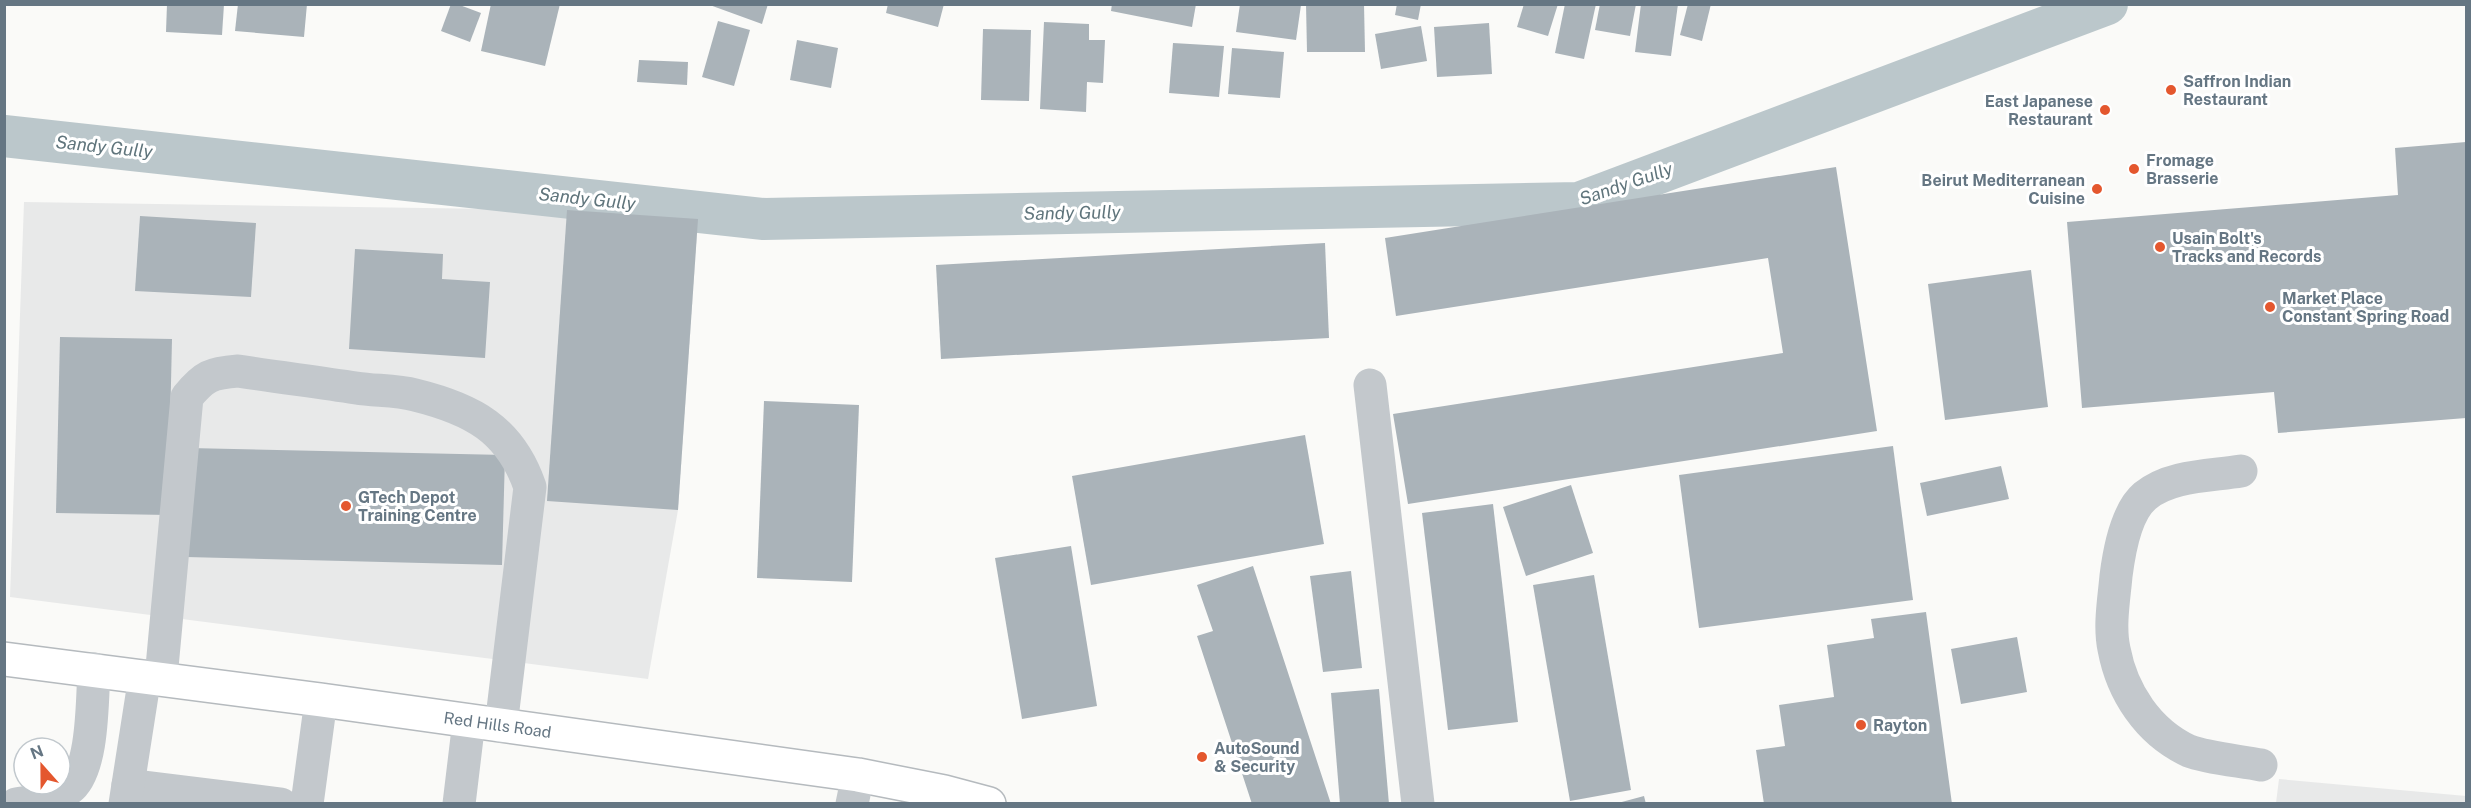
<svg xmlns="http://www.w3.org/2000/svg" width="2471" height="808" font-family="'Public Sans',sans-serif">
	<style>
		.built { fill: #e8e9e9 }
		.lines { fill: none; stroke-linecap: round; stroke-linejoin: round }
		.canal { stroke: #bbc7cb; stroke-width: 42 }
		.building { fill: #aab3b9 }
		.major-casing { stroke: #b5babe; stroke-width: 36 }
		.minor { stroke: #c3c8cc; stroke-width: 33 }
		.major { stroke: #fff; stroke-width: 33 }
		.poi-dot { fill: #e4572e; stroke: #fff; stroke-width: 2 }
		.labels { text-anchor: middle; stroke-width: 6; stroke-linejoin: round; paint-order: stroke }
		.poi-label { font-size: 16px; font-weight: bold; fill: #657683; stroke: #fff; text-anchor: start }
		.street-label { font-size: 16px; fill: #657683; stroke: #fff }
		.water-label { font-size: 18px; font-style: italic; fill: #60757c; stroke: #fff }
	</style>
	<rect width="100%" height="100%" fill="#fafaf8"/>
	<g class="built">
		<polygon points="24,202 567,210 698,219 678,510 648,679 10,597"/>
		<polygon points="2279,779 2466,796 2466,803 2276,803"/>
	</g>
	<g class="lines">
		<polyline class="canal" points="4,136 764,219 1579,203 2107,4"/>
	</g>
	<g class="building">
		<polygon points="167,4 224,4 222,35 166,32"/>
		<polygon points="238,4 307,4 304,37 235,31"/>
		<polygon points="451,4 457,4 481,13 470,42 441,31"/>
		<polygon points="491,4 560,4 545,66 481,51"/>
		<polygon points="707,4 768,4 762,24"/>
		<polygon points="888,4 944,4 938,27 886,13"/>
		<polygon points="1112,4 1196,4 1192,27 1111,11"/>
		<polygon points="1240,4 1301,5 1296,40 1236,32"/>
		<polygon points="1306,4 1364,4 1365,52 1307,52"/>
		<polygon points="1397,4 1421,4 1418,20 1395,15"/>
		<polygon points="1524,4 1558,4 1548,36 1517,27"/>
		<polygon points="1565,4 1596,4 1584,59 1555,53"/>
		<polygon points="1600,4 1636,4 1630,36 1595,30"/>
		<polygon points="1641,4 1678,4 1671,56 1635,52"/>
		<polygon points="1688,4 1711,4 1702,41 1680,35"/>
		<polygon points="718,21 750,30 734,86 702,77"/>
		<polygon points="1044,22 1089,24 1089,40 1105,40 1103,83 1087,82 1086,112 1040,109"/>
		<polygon points="1489,23 1492,74 1437,77 1434,27"/>
		<polygon points="1421,26 1427,61 1381,69 1375,34"/>
		<polygon points="983,29 1031,30 1029,101 981,100"/>
		<polygon points="797,40 838,48 831,88 790,80"/>
		<polygon points="1173,43 1224,46 1219,97 1169,93"/>
		<polygon points="1232,48 1284,52 1280,98 1228,94"/>
		<polygon points="639,60 688,62 687,85 637,82"/>
		<polygon points="2466,142 2466,418 2278,433 2274,392 2082,408 2067,222 2398,195 2395,148"/>
		<polygon points="1836,167 1877,431 1408,504 1393,414 1783,353 1768,258 1396,316 1385,238"/>
		<polygon points="567,210 698,219 678,510 547,501"/>
		<polygon points="140,216 256,223 251,297 135,291"/>
		<polygon points="1325,243 1329,338 941,359 936,265"/>
		<polygon points="355,249 443,254 442,279 490,282 485,358 349,349"/>
		<polygon points="2031,270 2048,407 1945,420 1928,284"/>
		<polygon points="60,337 172,339 168,515 56,513"/>
		<polygon points="764,401 859,405 852,582 757,578"/>
		<polygon points="1305,435 1324,544 1091,585 1072,476"/>
		<polygon points="1893,446 1913,600 1699,628 1679,475"/>
		<polygon points="189,448 505,455 502,565 186,557"/>
		<polygon points="2001,466 2009,499 1927,516 1920,483"/>
		<polygon points="1571,485 1593,553 1526,576 1503,507"/>
		<polygon points="1493,504 1518,722 1448,730 1422,513"/>
		<polygon points="1071,546 1097,706 1022,719 995,558"/>
		<polygon points="1253,566 1331,804 1252,804 1197,636 1213,631 1197,585"/>
		<polygon points="1351,571 1362,668 1323,672 1310,576"/>
		<polygon points="1594,575 1631,790 1570,801 1533,585"/>
		<polygon points="1926,612 1952,804 1764,804 1756,750 1785,746 1779,705 1834,697 1827,645 1874,638 1871,619"/>
		<polygon points="2017,637 2027,692 1961,704 1951,649"/>
		<polygon points="1379,689 1389,804 1340,804 1331,693"/>
		<polygon points="1644,796 1646,804 1618,804 1618,803"/>
	</g>
	<g class="lines">
		<defs>
			<g id="major">
				<path id="s1" d="M4,659L321,700L858,775L944,792L989,804"/>
			</g>
		</defs>
		<use href="#major" class="major-casing"/>
		<g class="minor">
			<polyline points="1370,385 1418,804"/>
			<path d="M2241,471C2211,476 2170,475 2145,496C2126,512 2119,552 2116,576C2114,599 2109,626 2114,649C2122,692 2148,732 2189,751C2207,758 2241,761 2261,765"/>
			<path d="M161,678L187,397C204,376 211,373 238,371C277,377 317,382 356,388C375,391 396,390 415,395C472,409 510,429 530,487L501,726"/>
			<polyline points="128,785 281,804"/>
			<path d="M16,804C34,801 54,800 69,789C94,771 92,698 94,669"/>
			<polyline points="125,804 145,676"/>
			<polyline points="307,804 321,700"/>
			<polyline points="459,804 469,721"/>
			<polyline points="852,804 858,775"/>
		</g>
		<use href="#major" class="major"/>
	</g>
	<g class="poi-dot">
		<circle cx="2171" cy="90" r="6"/>
		<circle cx="2105" cy="110" r="6"/>
		<circle cx="2134" cy="169" r="6"/>
		<circle cx="2097" cy="189" r="6"/>
		<circle cx="2160" cy="247" r="6"/>
		<circle cx="2270" cy="307" r="6"/>
		<circle cx="346" cy="506" r="6"/>
		<circle cx="1861" cy="725" r="6"/>
		<circle cx="1202" cy="757" r="6"/>
	</g>
	<g class="labels">
		<g class="poi-label">
			<text x="2183" y="87">Saffron Indian<tspan x="2183" dy="18">Restaurant</tspan></text>
			<text x="2093" y="107" text-anchor="end">East Japanese<tspan x="2093" dy="18">Restaurant</tspan></text>
			<text x="2146" y="166">Fromage<tspan x="2146" dy="18">Brasserie</tspan></text>
			<text x="2085" y="186" text-anchor="end">Beirut Mediterranean<tspan x="2085" dy="18">Cuisine</tspan></text>
			<text x="2172" y="244">Usain Bolt's<tspan x="2172" dy="18">Tracks and Records</tspan></text>
			<text x="2282" y="304">Market Place<tspan x="2282" dy="18">Constant Spring Road</tspan></text>
			<text x="358" y="503">GTech Depot<tspan x="358" dy="18">Training Centre</tspan></text>
			<text x="1873" y="731">Rayton</text>
			<text x="1214" y="754">AutoSound<tspan x="1214" dy="18">&amp; Security</tspan></text>
		</g>
		<g class="street-label">
			<text dy="6" stroke="none"><textPath href="#s1" startOffset="498">Red Hills Road</textPath></text>
		</g>
		<g class="water-label">
			<text transform="translate(104 147) rotate(6)" y="6">Sandy Gully</text>
			<text transform="translate(1626 184) rotate(-19)" y="6">Sandy Gully</text>
			<text transform="translate(587 199) rotate(6)" y="6">Sandy Gully</text>
			<text transform="translate(1072 213) rotate(-1)" y="6">Sandy Gully</text>
		</g>
	</g>
	<rect width="2471" height="808" fill="none" stroke="#657683" stroke-width="12"/>
	<g transform="translate(42 766) rotate(339)"><circle r="28" fill="#ffffff" stroke="#c1c8cd" stroke-width="1.5"/>
	<path d="M0-4.5L10 22L0 15L-10 22Z" fill="#e4572e"/>
	<text y="-9" font-size="16" font-weight="bold" text-anchor="middle" fill="#657683">N</text>
	</g>
</svg>
